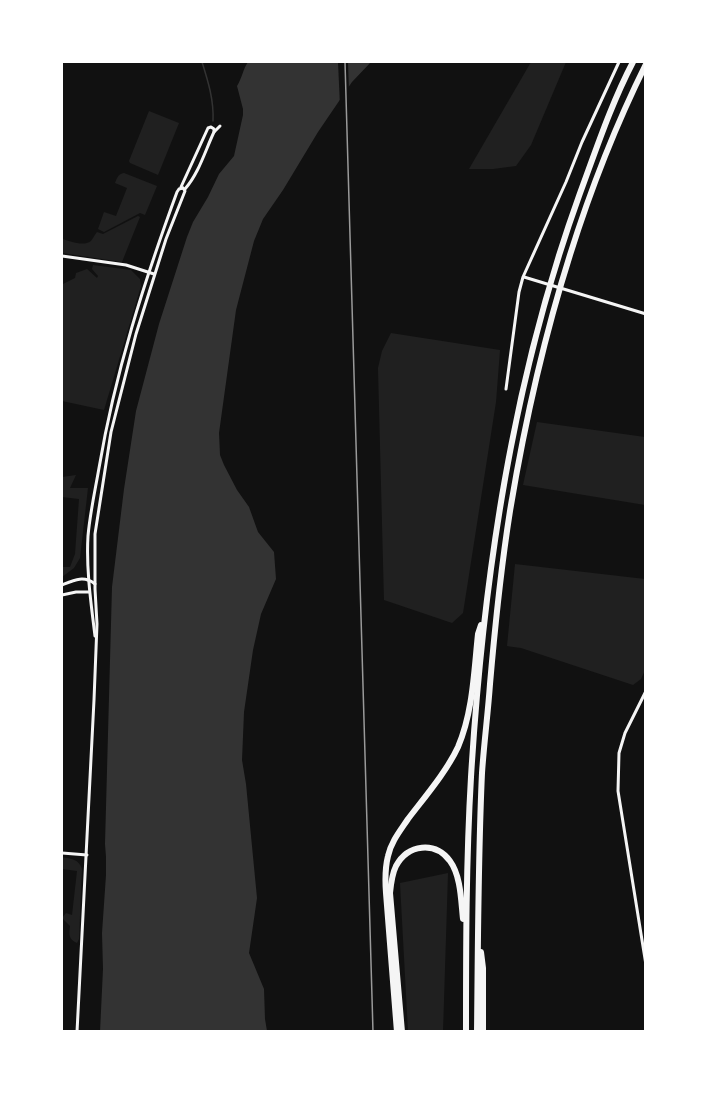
<svg xmlns="http://www.w3.org/2000/svg" width="707" height="1093" font-family="'Playfair Display',serif">
	<style>
		.green { fill: #202020 }
		.water { fill: #333 }
		.pier { fill: #111 }
		.lines { fill: none; stroke-linecap: round; stroke-linejoin: round }
		.stream { stroke: #333; stroke-width: 1.5 }
		.minor { stroke: #f5f5f5; stroke-width: 3 }
		.motorway { stroke: #f5f5f5; stroke-width: 6 }
		.rail { stroke: #9a9a9a; stroke-width: 1.5 }
	</style>
	<rect width="100%" height="100%" fill="#111"/>
	<g class="green">
		<polygon points="531,62 566,62 531,145 516,166 493,169 469,169"/>
		<polygon points="149,111 179,123 158,175 130,163 129,161"/>
		<path d="M124,173L157,186L145,215L140,213L104,232L98,229L104,212L116,216L127,188L115,183C117,178 118,174 124,173Z"/>
		<path d="M138,216L140,217L122,262L62,253V239C70,241 83,247 91,241C92,240 96,233 97,232L103,234Z"/>
		<polygon points="93,265 131,270 140,279 141,286 104,410 62,401 62,288 63,284 75,278 76,273 87,269 97,278 98,276 92,269"/>
		<polygon points="391,333 500,350 496,402 463,613 452,623 384,600 378,368 382,351"/>
		<polygon points="537,422 645,437 645,505 523,485"/>
		<polygon points="76,475 70,488 88,488 80,558 74,568 62,577 62,567 70,567 75,554 79,499 62,497 62,477"/>
		<polygon points="515,564 645,579 646,668 641,679 633,685 521,648 507,646"/>
		<path d="M62,857C71,859 79,859 82,869L79,939L77,943C68,939 69,934 70,926L62,918L66,913L72,915L77,871L62,869Z"/>
		<polygon points="448,873 443,1031 408,1031 400,883"/>
	</g>
	<path class="water" d="M248,62H371L352,82L318,132L283,190L263,219L254,241L236,310L219,433L220,455L224,465L237,490L249,507L258,532L274,552L276,579L261,614L253,650L244,712L242,760L246,784L257,898L249,953L264,989L265,1019L267,1031L100,1032L103,969L102,933L106,875V857L105,844L112,587L124,489L136,411L159,324L187,237L193,222L208,197L219,174L234,156L243,115V109L237,86C242,78 243,69 248,62Z"/>
	<polygon class="pier" points="338,62 348,62 349,92 340,106"/>
	<g class="lines">
		<path class="stream" d="M202,62C208,81 214,100 213,121"/>
		<g class="minor">
			<polyline points="214,132 220,126"/>
			<path d="M181,187L208,128L211,127L214,129V132C205,151 199,173 185,189"/>
			<polyline points="62,256 126,265 154,274"/>
			<polyline points="524,277 646,314"/>
			<polyline points="506,389 519,292 523,277 566,182 582,142 619,62"/>
			<path d="M62,585C74,580 84,575 95,584"/>
			<polyline points="62,595 76,592 89,592"/>
			<path d="M95,636C91,603 86,569 88,536C90,513 95,491 99,468C115,373 144,282 177,192L179,189L183,188"/>
			<polyline points="646,691 625,733 619,753 618,791 646,965"/>
			<polyline points="62,853 87,855"/>
			<polyline points="77,1032 94,700 97,624 95,589 95,534 111,432 136,334 166,239 185,191 183,188"/>
		</g>
		<g class="motorway">
			<polyline points="481,952 483,968 483,1032"/>
			<path d="M397,1032L386,893C385,880 385,868 388,856C391,842 400,831 408,819C424,798 447,771 458,747C473,712 474,671 478,634L481,625"/>
			<path d="M402,1032L390,893C391,883 392,874 396,866C408,844 435,841 450,861C461,876 461,901 463,919"/>
			<path d="M466,1032C466,947 466,862 471,777C483,580 512,382 579,196C596,150 611,104 633,62"/>
			<path d="M477,1032C478,945 478,859 482,773C484,743 488,713 490,684C495,626 501,568 510,511C535,360 578,201 646,64"/>
		</g>
		<polyline class="rail" points="345,62 373,1032"/>
	</g>
	<rect width="707" height="1093" fill="none" stroke="#ffffff" stroke-width="126"/>
</svg>
